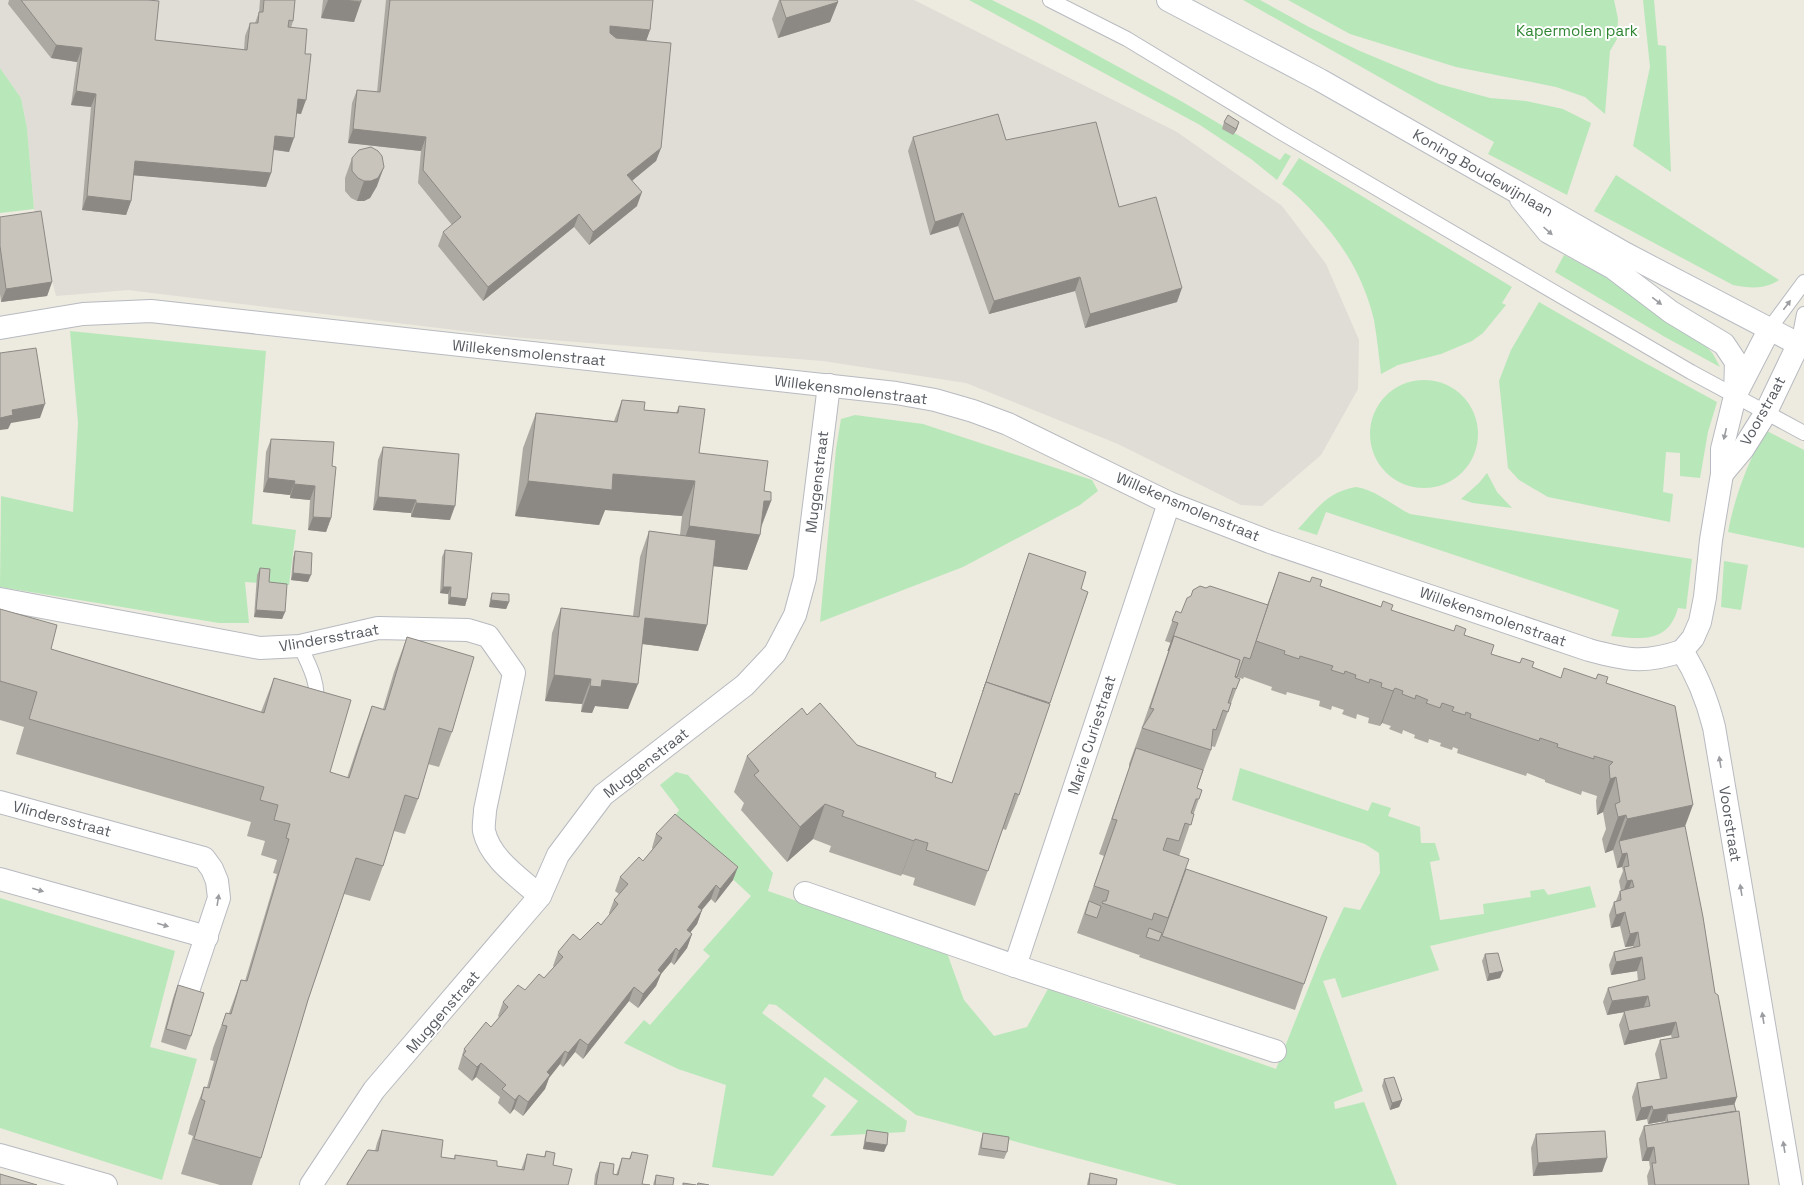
<svg xmlns="http://www.w3.org/2000/svg" width="1804" height="1185" font-family="'Space Grotesk',sans-serif">
	<style>
		.industrial { fill: #e0ddd7 }
		.green { fill: #b8e8b9 }
		.lines { fill: none; stroke-linecap: round; stroke-linejoin: round }
		.lane-casing { stroke: #b7bac0; stroke-width: 16 }
		.street-casing { stroke: #b7bac0; stroke-width: 24 }
		.secondary-casing { stroke: #b8bcc3; stroke-width: 24 }
		.lane { stroke: #fff; stroke-width: 14 }
		.street { stroke: #fff; stroke-width: 22 }
		.secondary { stroke: #fff; stroke-width: 22 }
		.wall { fill: #aca9a2 }
		.shaded-wall { fill: #8c8984 }
		.building { fill: #c8c4bc; stroke: #8c8984 }
		.oneway { fill: #9b9da1 }
		.labels { text-anchor: middle; stroke-width: 4; stroke-linejoin: round; paint-order: stroke }
		.park-label { font-size: 15px; fill: #2d8531; stroke: #fff }
		.street-label { font-size: 15px; fill: #585c62; stroke: #fff }
	</style>
	<rect width="100%" height="100%" fill="#edeadf"/>
	<polygon class="industrial" points="0,0 914,0 1177,132 1282,206 1326,264 1359,340 1358,389 1321,455 1262,506 1241,505 1118,444 966,383 823,361 512,337 128,290 56,296 34,209 27,128 21,98 0,68"/>
	<g class="green">
		<polygon points="969,0 992,0 1038,23 1181,101 1280,160 1285,153 1291,156 1277,180 1251,159 1200,125"/>
		<polygon points="1243,0 1260,0 1309,27 1360,51 1439,84 1490,98 1526,101 1563,109 1591,123 1567,195 1488,154 1494,142"/>
		<polygon points="1288,0 1614,0 1618,19 1617,39 1610,51 1605,114 1585,97 1556,87 1456,67 1350,34"/>
		<polygon points="1643,0 1654,0 1658,45 1666,46 1671,172 1633,146 1650,67"/>
		<polygon points="0,68 21,98 27,128 34,209 0,213"/>
		<path d="M1299,158L1512,287L1502,303L1506,305L1483,333L1472,341L1441,354L1398,365L1381,374C1379,356 1377,338 1374,320C1364,278 1343,243 1314,213C1304,202 1294,192 1282,184Z"/>
		<path d="M1616,175L1779,280C1764,290 1750,288 1733,285L1594,211Z"/>
		<polygon points="1564,255 1606,277 1700,339 1713,354 1720,367 1665,337 1555,272"/>
		<polygon points="1539,302 1636,358 1717,402 1708,432 1700,478 1680,476 1680,453 1666,452 1663,492 1673,494 1670,522 1548,497 1519,480 1508,468 1499,381 1511,350"/>
		<polygon points="70,331 266,351 252,524 296,530 289,585 245,582 249,623 219,623 0,587 1,496 73,512 78,423"/>
		<circle cx="1424" cy="434" r="54"/>
		<polygon points="855,415 923,424 1092,480 1098,491 1080,505 963,567 820,622 836,449 841,419"/>
		<path d="M1765,430L1804,450V548L1728,532C1735,495 1748,463 1765,430Z"/>
		<polygon points="1487,473 1497,492 1512,508 1473,503 1461,499 1479,483"/>
		<path d="M1356,487C1376,490 1392,505 1410,514L1692,559L1686,609L1678,608C1668,644 1641,639 1611,636L1619,610L1326,512L1317,535L1298,529C1318,508 1327,492 1356,487Z"/>
		<polygon points="1724,561 1748,565 1741,610 1721,607"/>
		<polygon points="1240,768 1368,811 1372,802 1391,808 1388,816 1420,827 1421,843 1435,843 1440,860 1430,862 1440,920 1484,914 1483,904 1531,897 1530,891 1544,889 1548,895 1590,886 1596,907 1430,946 1439,970 1342,998 1335,978 1323,981 1363,1091 1334,1102 1335,1109 1364,1102 1397,1185 1178,1185 916,1115 776,1005 769,1004 762,1013 907,1121 905,1132 830,1136 858,1101 825,1077 812,1096 826,1106 773,1176 712,1167 726,1085 678,1069 624,1043 644,1020 650,1025 710,956 703,950 751,896 671,822 679,810 660,785 676,772 688,775 773,873 768,891 947,953 964,1000 994,1036 1027,1027 1048,989 1276,1069 1322,954 1344,907 1360,910 1380,873 1379,853 1365,844 1232,800"/>
		<polygon points="0,898 175,951 150,1047 197,1059 162,1180 0,1128"/>
	</g>
	<g class="lines">
		<defs>
			<g id="lane">
				<polyline points="1050,0 1127,39 1282,133 1691,372 1804,433"/>
				<polyline points="1770,328 1804,282"/>
				<polyline points="1798,345 1804,314"/>
				<path d="M300,646C309,664 321,687 315,708"/>
			</g>
			<g id="street">
				<path d="M0,328L83,314L151,311L896,393L935,400L973,411L1008,424L1169,503L1270,542L1589,650C1626,660 1644,664 1682,651"/>
				<polyline points="1722,474 1743,449 1765,414 1798,345"/>
				<path d="M0,599L260,648L300,646L378,628L468,630L488,636L514,673L485,810C485,816 483,825 484,831C490,859 520,878 540,896"/>
				<path d="M1682,651C1698,676 1707,699 1714,727L1791,1185"/>
				<polyline points="1682,651 1693,638 1700,622 1705,597 1711,540 1722,474 1722,449 1735,396 1770,328"/>
				<polyline points="0,802 204,858 212,869 217,881 219,898 186,997"/>
				<polyline points="0,879 207,937"/>
				<polyline points="805,893 1015,966 1275,1051"/>
				<polyline points="1015,966 1169,503"/>
				<polyline points="0,1155 106,1185"/>
				<polyline points="311,1185 374,1090 540,896 558,855 603,795 745,685 775,653 795,615 805,578 829,385"/>
			</g>
			<g id="secondary">
				<polyline points="1168,0 1320,80 1626,254 1804,347"/>
				<polyline points="1521,199 1548,232 1613,268 1671,312 1724,344 1736,362 1735,396"/>
			</g>
		</defs>
		<use href="#lane" class="lane-casing"/>
		<use href="#street" class="street-casing"/>
		<use href="#secondary" class="secondary-casing"/>
		<use href="#lane" class="lane"/>
		<use href="#street" class="street"/>
		<use href="#secondary" class="secondary"/>
	</g>
	<g class="wall">
		<polygon points="9,0 148,0 155,40 244,50 245,36 250,23 255,23 259,12 260,0 295,0 293,21 291,28 305,54 301,114 297,113 289,152 273,150 271,173 266,187 134,175 131,201 126,215 82,210 91,107 71,105 77,62 51,58 8,4"/>
		<polygon points="323,0 361,0 354,22 321,18"/>
		<polygon points="386,0 653,0 650,30 646,41 661,148 656,161 632,181 637,206 589,245 574,227 483,301 438,246 443,232 452,225 418,183 421,151 348,143 352,103 357,90 377,92"/>
		<polygon points="779,0 837,0 838,2 830,22 778,38 772,19"/>
		<polygon points="1224,122 1237,129 1233,135 1222,129"/>
		<polygon points="913,137 1006,140 1119,207 1177,302 1085,328 1075,291 989,314 958,226 930,235 908,151"/>
		<polygon points="352,158 377,186 370,198 364,201 357,201 351,198 345,191 345,178"/>
		<polygon points="0,217 52,282 47,296 1,302 0,294"/>
		<polygon points="622,400 644,410 676,413 679,406 699,453 764,491 771,501 761,528 760,535 747,570 713,566 707,625 698,651 642,644 628,709 595,706 592,713 581,712 582,704 545,701 552,633 561,608 633,616 640,557 649,531 680,535 682,516 605,510 599,525 515,516 523,448 536,413 614,421"/>
		<polygon points="271,439 332,466 331,518 326,532 308,530 310,500 290,498 290,495 263,492 266,452"/>
		<polygon points="383,447 450,520 411,517 411,513 373,510 378,460"/>
		<polygon points="445,550 467,599 465,606 448,604 448,594 440,593 442,557"/>
		<polygon points="295,551 308,582 291,580 293,558"/>
		<polygon points="1029,553 1081,589 1019,795 1006,830 1003,829 975,906 913,885 915,878 902,874 901,876 829,852 831,846 813,839 787,862 741,810 744,803 734,792 747,756 807,715 857,745 935,777 952,783 1020,579"/>
		<polygon points="260,568 269,582 285,612 282,619 254,617 257,575"/>
		<polygon points="1279,572 1464,635 1491,654 1520,663 1522,658 1532,667 1560,678 1606,683 1685,826 1715,993 1737,1097 1734,1104 1749,1185 1648,1185 1647,1176 1650,1168 1649,1161 1642,1161 1639,1139 1644,1126 1665,1122 1665,1121 1648,1124 1647,1119 1636,1121 1632,1097 1637,1083 1660,1079 1655,1054 1660,1040 1672,1039 1671,1035 1624,1045 1619,1025 1624,1012 1607,1015 1603,1002 1608,988 1638,981 1637,971 1611,975 1609,965 1614,952 1633,947 1633,946 1625,947 1620,926 1611,928 1609,915 1614,902 1616,901 1620,891 1621,891 1619,881 1623,871 1622,867 1617,868 1613,850 1605,853 1602,839 1606,829 1603,812 1597,815 1596,801 1597,796 1582,791 1581,795 1545,782 1545,780 1527,773 1526,776 1457,753 1458,749 1453,747 1452,750 1440,746 1441,743 1429,739 1428,743 1414,738 1415,735 1403,730 1402,734 1389,729 1391,726 1382,723 1380,726 1368,723 1369,718 1357,714 1356,719 1342,714 1344,710 1332,706 1331,710 1319,706 1320,701 1287,692 1286,695 1271,690 1272,687 1244,677 1243,679 1237,677 1236,677 1240,679 1215,747 1211,746 1211,750 1197,788 1202,790 1179,856 1186,869 1304,984 1295,1010 1139,957 1140,954 1139,955 1077,933 1104,856 1099,854 1129,768 1129,764 1138,739 1171,643 1165,641 1176,611 1181,613 1267,605"/>
		<polygon points="492,593 509,602 506,609 489,607 490,600"/>
		<polygon points="0,609 51,649 261,712 274,678 330,772 347,778 359,742 372,706 383,709 394,672 407,637 452,732 439,767 428,764 418,799 405,834 394,831 383,866 370,901 344,894 308,1000 261,1158 252,1185 220,1185 181,1174 193,1136 188,1134 191,1122 204,1087 207,1087 214,1061 210,1060 213,1048 226,1013 229,1013 241,980 245,981 277,874 273,873 277,860 261,855 265,841 247,836 251,822 16,754 24,727 0,720"/>
		<polygon points="656,834 733,880 715,903 711,899 702,910 697,924 690,933 692,934 687,948 674,965 671,962 661,974 656,986 638,1008 629,1001 583,1059 575,1052 563,1067 560,1064 549,1078 545,1089 523,1116 514,1109 510,1114 498,1103 500,1097 476,1077 472,1081 458,1069 464,1049 491,1027 499,1017 498,1016 503,1002 525,990 544,978 554,967 553,966 558,952 580,940 601,925 610,915 609,913 614,900 619,894 615,891 620,877 643,861 653,849 652,848"/>
		<polygon points="1485,954 1500,978 1487,981 1482,961"/>
		<polygon points="178,985 191,1036 186,1050 161,1042 173,998"/>
		<polygon points="1384,1079 1402,1100 1399,1107 1390,1110 1382,1086"/>
		<polygon points="382,1130 441,1157 454,1159 455,1155 497,1166 521,1170 527,1154 544,1157 546,1151 553,1165 568,1185 347,1185 375,1151 377,1143"/>
		<polygon points="867,1130 884,1152 863,1149 865,1137"/>
		<polygon points="983,1133 1007,1152 1004,1159 978,1155 981,1140"/>
		<polygon points="1536,1134 1607,1158 1602,1172 1533,1176 1531,1148"/>
		<polygon points="632,1152 642,1184 650,1185 594,1185 595,1175 600,1162 613,1174 616,1175 622,1158 629,1159"/>
		<polygon points="1090,1173 1116,1185 1087,1185 1088,1180"/>
		<polygon points="656,1175 673,1185 653,1185"/>
	</g>
	<g class="shaded-wall">
		<polygon points="328,0 344,0 361,2 354,22 321,18"/>
		<polygon points="838,2 830,22 778,38 786,18"/>
		<polygon points="610,26 650,30 645,44 605,40"/>
		<polygon points="56,45 82,48 77,62 51,58"/>
		<polygon points="76,91 96,94 91,107 71,105"/>
		<polygon points="298,99 306,100 301,114 293,113"/>
		<polygon points="1239,122 1237,129 1233,135 1236,129"/>
		<polygon points="353,129 426,137 421,151 348,143"/>
		<polygon points="275,136 294,138 289,152 270,149"/>
		<polygon points="661,148 656,161 623,188 627,175"/>
		<polygon points="135,161 271,173 266,187 130,175"/>
		<polygon points="384,167 377,186 370,198 364,201 357,201 364,181"/>
		<polygon points="642,192 637,206 589,245 593,232"/>
		<polygon points="87,196 131,201 126,215 82,210"/>
		<polygon points="963,213 958,226 930,235 935,222"/>
		<polygon points="579,214 574,227 483,301 488,287"/>
		<polygon points="1080,277 1075,291 989,314 994,301"/>
		<polygon points="52,282 47,296 1,302 6,289"/>
		<polygon points="1182,288 1177,302 1085,328 1090,314"/>
		<polygon points="45,404 40,418 11,423 8,429 0,430 0,418 12,410"/>
		<polygon points="613,474 695,481 682,516 605,510 599,525 515,516 528,481"/>
		<polygon points="268,478 295,481 290,495 263,492"/>
		<polygon points="294,484 315,486 310,500 290,498"/>
		<polygon points="378,497 416,500 411,513 373,510"/>
		<polygon points="764,501 771,501 758,534 760,535 747,570 677,562 689,526"/>
		<polygon points="416,503 455,506 450,520 411,517"/>
		<polygon points="313,517 331,518 326,532 308,530"/>
		<polygon points="293,573 311,575 308,582 291,580"/>
		<polygon points="443,587 451,587 448,594 440,593"/>
		<polygon points="450,597 467,599 465,606 448,604"/>
		<polygon points="491,600 509,602 506,609 489,607"/>
		<polygon points="256,610 285,612 282,619 254,617"/>
		<polygon points="645,618 707,625 698,651 635,643"/>
		<polygon points="554,675 591,679 582,704 545,701"/>
		<polygon points="602,680 638,684 628,709 595,706 592,713 581,712 590,686"/>
		<polygon points="1395,688 1382,723 1380,726 1393,691"/>
		<polygon points="1616,777 1603,812 1597,815 1610,779"/>
		<polygon points="825,804 813,839 787,862 800,827"/>
		<polygon points="1693,805 1680,840 1619,841 1614,855 1627,819"/>
		<polygon points="1626,815 1613,850 1605,853 1618,817"/>
		<polygon points="915,839 902,874 901,876 914,841"/>
		<polygon points="1627,853 1622,867 1617,868 1622,854"/>
		<polygon points="738,867 733,880 715,903 720,889"/>
		<polygon points="1632,880 1627,894 1622,895 1627,881"/>
		<polygon points="716,885 711,899 693,920 698,907"/>
		<polygon points="702,910 697,924 682,943 687,930"/>
		<polygon points="1625,912 1620,926 1611,928 1616,915"/>
		<polygon points="1638,932 1633,946 1625,947 1630,934"/>
		<polygon points="692,934 687,948 674,965 679,951"/>
		<polygon points="676,948 671,962 661,974 656,986 638,1008 643,994 658,970"/>
		<polygon points="1642,957 1637,971 1611,975 1616,962"/>
		<polygon points="1503,971 1500,978 1487,981 1489,974"/>
		<polygon points="634,987 629,1001 583,1059 588,1045"/>
		<polygon points="1648,996 1643,1009 1607,1015 1612,1001"/>
		<polygon points="1676,1022 1671,1035 1624,1045 1629,1031"/>
		<polygon points="580,1039 575,1052 563,1067 568,1053"/>
		<polygon points="565,1051 560,1064 549,1078 545,1089 523,1116 528,1102 547,1072"/>
		<polygon points="481,1063 476,1077 472,1081 477,1067"/>
		<polygon points="519,1095 514,1109 510,1114 515,1100"/>
		<polygon points="1737,1097 1732,1111 1667,1114 1665,1121 1648,1124 1653,1110"/>
		<polygon points="1402,1100 1399,1107 1390,1110 1392,1103"/>
		<polygon points="1652,1106 1647,1119 1636,1121 1641,1108"/>
		<polygon points="865,1142 887,1145 884,1152 863,1149"/>
		<polygon points="1654,1147 1649,1161 1642,1161 1647,1148"/>
		<polygon points="1607,1158 1602,1172 1533,1176 1538,1163"/>
	</g>
	<g class="building">
		<polygon points="21,0 148,0 159,1 155,40 247,50 250,23 258,23 259,12 263,12 264,0 295,0 293,21 289,20 288,27 307,29 305,54 311,54 306,100 298,99 294,138 275,136 271,173 135,161 131,201 87,196 96,94 76,91 82,48 56,45"/>
		<polygon points="344,0 361,0 361,2"/>
		<polygon points="390,0 653,0 650,30 610,26 610,33 616,38 671,43 661,148 627,175 642,192 593,232 579,214 488,287 443,232 461,217 423,170 426,137 353,129 357,90 380,92"/>
		<polygon points="780,0 837,0 838,2 786,18"/>
		<polygon points="998,114 1006,140 1096,122 1119,207 1156,197 1182,288 1090,314 1080,277 994,301 963,213 935,222 913,137"/>
		<polygon points="1228,115 1239,122 1236,129 1224,122"/>
		<polygon points="371,147 378,151 382,156 384,167 378,178 371,181 364,181 358,178 352,171 352,158 359,150"/>
		<polygon points="41,211 52,282 6,289 0,246 0,217"/>
		<polygon points="36,348 45,404 12,410 13,415 0,418 0,353"/>
		<polygon points="622,400 645,402 644,410 678,413 679,406 705,409 699,453 768,461 764,491 771,492 771,501 764,501 760,535 689,526 695,481 613,474 612,490 528,481 536,413 617,422"/>
		<polygon points="271,439 334,442 332,466 336,467 331,518 313,517 315,486 294,484 295,481 268,478"/>
		<polygon points="383,447 459,454 455,506 416,503 416,500 378,497"/>
		<polygon points="649,531 716,540 707,625 645,618 638,684 602,680 601,687 590,686 591,679 554,675 561,608 639,617"/>
		<polygon points="445,550 472,553 467,599 450,597 451,587 443,587"/>
		<polygon points="295,551 312,553 311,575 293,573"/>
		<polygon points="1029,553 1086,572 1081,589 1088,592 1050,703 986,682 983,691"/>
		<polygon points="260,568 270,569 269,582 287,584 285,612 256,610"/>
		<polygon points="1279,572 1310,582 1312,577 1322,580 1320,586 1381,607 1383,601 1393,605 1391,610 1454,631 1456,625 1466,629 1464,635 1494,645 1491,654 1520,663 1522,658 1534,662 1532,667 1561,678 1564,668 1596,679 1598,674 1608,677 1606,683 1675,706 1693,805 1627,819 1626,815 1618,817 1615,804 1620,802 1616,777 1610,779 1609,766 1613,762 1594,756 1594,759 1557,747 1558,744 1540,738 1539,741 1470,718 1471,714 1466,712 1465,715 1452,711 1454,707 1442,703 1440,708 1426,703 1428,700 1416,695 1415,699 1402,694 1403,691 1395,688 1393,691 1381,687 1382,683 1370,679 1369,683 1355,678 1356,675 1345,671 1344,674 1331,670 1333,666 1300,656 1299,659 1284,654 1285,651 1256,641"/>
		<polygon points="1200,586 1206,588 1210,586 1268,605 1250,659 1244,657 1237,677 1235,676 1240,660 1174,636 1168,651 1178,623 1172,621 1176,611 1181,613 1187,598 1191,596 1193,590"/>
		<polygon points="492,593 509,594 509,602 491,600"/>
		<polygon points="0,609 57,625 51,649 264,713 274,678 351,700 330,772 349,778 372,706 385,710 407,637 474,657 452,732 439,728 418,799 405,795 383,866 356,858 308,1000 261,1158 194,1139 205,1101 201,1099 204,1087 209,1088 227,1026 222,1025 226,1013 231,1014 241,980 247,981 289,839 286,838 290,824 274,820 278,805 260,800 264,787 29,719 37,692 0,681"/>
		<polygon points="1174,636 1240,660 1235,677 1240,679 1236,689 1233,688 1228,703 1231,703 1228,712 1223,710 1216,730 1213,729 1211,750 1142,728 1154,709 1150,708"/>
		<polygon points="986,682 1050,704 1019,795 1015,793 988,871 926,850 928,843 915,839 914,841 842,816 844,811 825,804 800,827 754,775 759,771 747,756 802,708 807,715 820,703 857,745 936,773 935,777 952,783"/>
		<polygon points="1136,748 1203,770 1197,788 1202,790 1199,799 1196,799 1191,813 1194,814 1191,825 1185,823 1179,841 1167,838 1163,850 1189,859 1168,918 1154,913 1152,920 1102,903 1103,901 1106,901 1109,891 1094,886 1117,820 1112,819"/>
		<polygon points="675,814 738,867 720,889 716,885 698,907 702,910 687,930 692,934 679,951 676,948 658,970 661,973 643,994 634,987 588,1045 580,1039 568,1053 565,1051 547,1072 550,1075 528,1102 519,1095 515,1100 502,1089 506,1085 481,1063 477,1067 463,1055 466,1051 464,1049 486,1022 491,1027 508,1007 503,1002 518,985 525,990 539,974 544,978 563,957 558,952 573,934 580,940 598,922 601,925 618,904 614,900 628,884 620,877 639,857 643,861 662,838 656,834"/>
		<polygon points="1685,826 1703,917 1715,993 1718,995 1737,1097 1653,1110 1652,1106 1641,1108 1637,1083 1667,1078 1660,1040 1679,1037 1676,1022 1629,1031 1624,1011 1650,1006 1648,996 1612,1001 1608,988 1645,979 1642,957 1616,962 1614,952 1640,946 1638,932 1630,934 1625,912 1616,915 1614,902 1621,900 1620,891 1634,887 1632,880 1627,881 1624,867 1629,866 1627,853 1622,854 1619,841"/>
		<polygon points="1186,869 1327,917 1304,984 1162,936"/>
		<polygon points="1089,901 1101,906 1097,918 1085,914"/>
		<polygon points="1149,928 1162,933 1159,941 1146,937"/>
		<polygon points="1498,953 1503,971 1489,974 1485,954"/>
		<polygon points="178,985 204,993 191,1036 166,1029"/>
		<polygon points="1394,1077 1402,1100 1392,1103 1384,1079"/>
		<polygon points="1734,1104 1736,1111 1668,1122 1667,1118 1667,1114"/>
		<polygon points="1739,1111 1749,1185 1655,1185 1652,1163 1656,1163 1654,1147 1647,1148 1644,1126"/>
		<polygon points="382,1130 443,1140 441,1157 455,1159 455,1155 497,1161 497,1166 524,1170 527,1154 545,1157 546,1151 555,1153 553,1165 572,1169 568,1185 347,1185 347,1184 368,1150 378,1151"/>
		<polygon points="867,1130 888,1133 887,1145 865,1142"/>
		<polygon points="1605,1131 1607,1158 1538,1163 1536,1134"/>
		<polygon points="983,1133 1009,1137 1007,1152 981,1148"/>
		<polygon points="632,1152 648,1155 642,1184 650,1185 596,1185 600,1162 614,1164 613,1174 618,1175 622,1158 630,1159"/>
		<polygon points="1090,1173 1117,1179 1116,1185 1089,1185"/>
		<polygon points="0,1174 37,1185 0,1185"/>
		<polygon points="656,1175 674,1178 673,1185 655,1185"/>
		<polygon points="683,1183 696,1185 683,1185"/>
		<polygon points="698,1183 709,1185 697,1185"/>
	</g>
	<defs><path id="oneway-solid" d="M-6-.8H1V-3.2L6.5 0L1 3.2V.8H-6Z"/></defs>
	<g class="oneway">
		<use href="#oneway-solid" transform="translate(1548 231) rotate(42)"/>
		<use href="#oneway-solid" transform="translate(1657 301) rotate(37)"/>
		<use href="#oneway-solid" transform="translate(1787 305) rotate(-53)"/>
		<use href="#oneway-solid" transform="translate(1725 434) rotate(103)"/>
		<use href="#oneway-solid" transform="translate(1720 762) rotate(-99)"/>
		<use href="#oneway-solid" transform="translate(38 890) rotate(16)"/>
		<use href="#oneway-solid" transform="translate(1741 890) rotate(-99)"/>
		<use href="#oneway-solid" transform="translate(218 900) rotate(-81)"/>
		<use href="#oneway-solid" transform="translate(163 925) rotate(16)"/>
		<use href="#oneway-solid" transform="translate(1763 1018) rotate(-99)"/>
		<use href="#oneway-solid" transform="translate(1784 1147) rotate(-99)"/>
	</g>
	<g class="labels">
		<g class="park-label">
			<text x="1577" y="36">Kapermolen park</text>
		</g>
		<g class="street-label">
			<text transform="translate(1483 173) rotate(30)" y="5">Koning Boudewijnlaan</text>
			<text transform="translate(529 353) rotate(6)" y="5">Willekensmolenstraat</text>
			<text transform="translate(851 390) rotate(7)" y="5">Willekensmolenstraat</text>
			<text transform="translate(1763 411) rotate(-61)" y="5">Voorstraat</text>
			<text transform="translate(817 482) rotate(-83)" y="5">Muggenstraat</text>
			<text transform="translate(1188 507) rotate(23)" y="5">Willekensmolenstraat</text>
			<text transform="translate(1493 617) rotate(19)" y="5">Willekensmolenstraat</text>
			<text transform="translate(329 638) rotate(-10)" y="5">Vlindersstraat</text>
			<text transform="translate(1092 735) rotate(-72)" y="5">Marie Curiestraat</text>
			<text transform="translate(646 763) rotate(-38)" y="5">Muggenstraat</text>
			<text transform="translate(62 819) rotate(15)" y="5">Vlindersstraat</text>
			<text transform="translate(1730 824) rotate(81)" y="5">Voorstraat</text>
			<text transform="translate(443 1012) rotate(-49)" y="5">Muggenstraat</text>
		</g>
	</g>
</svg>
